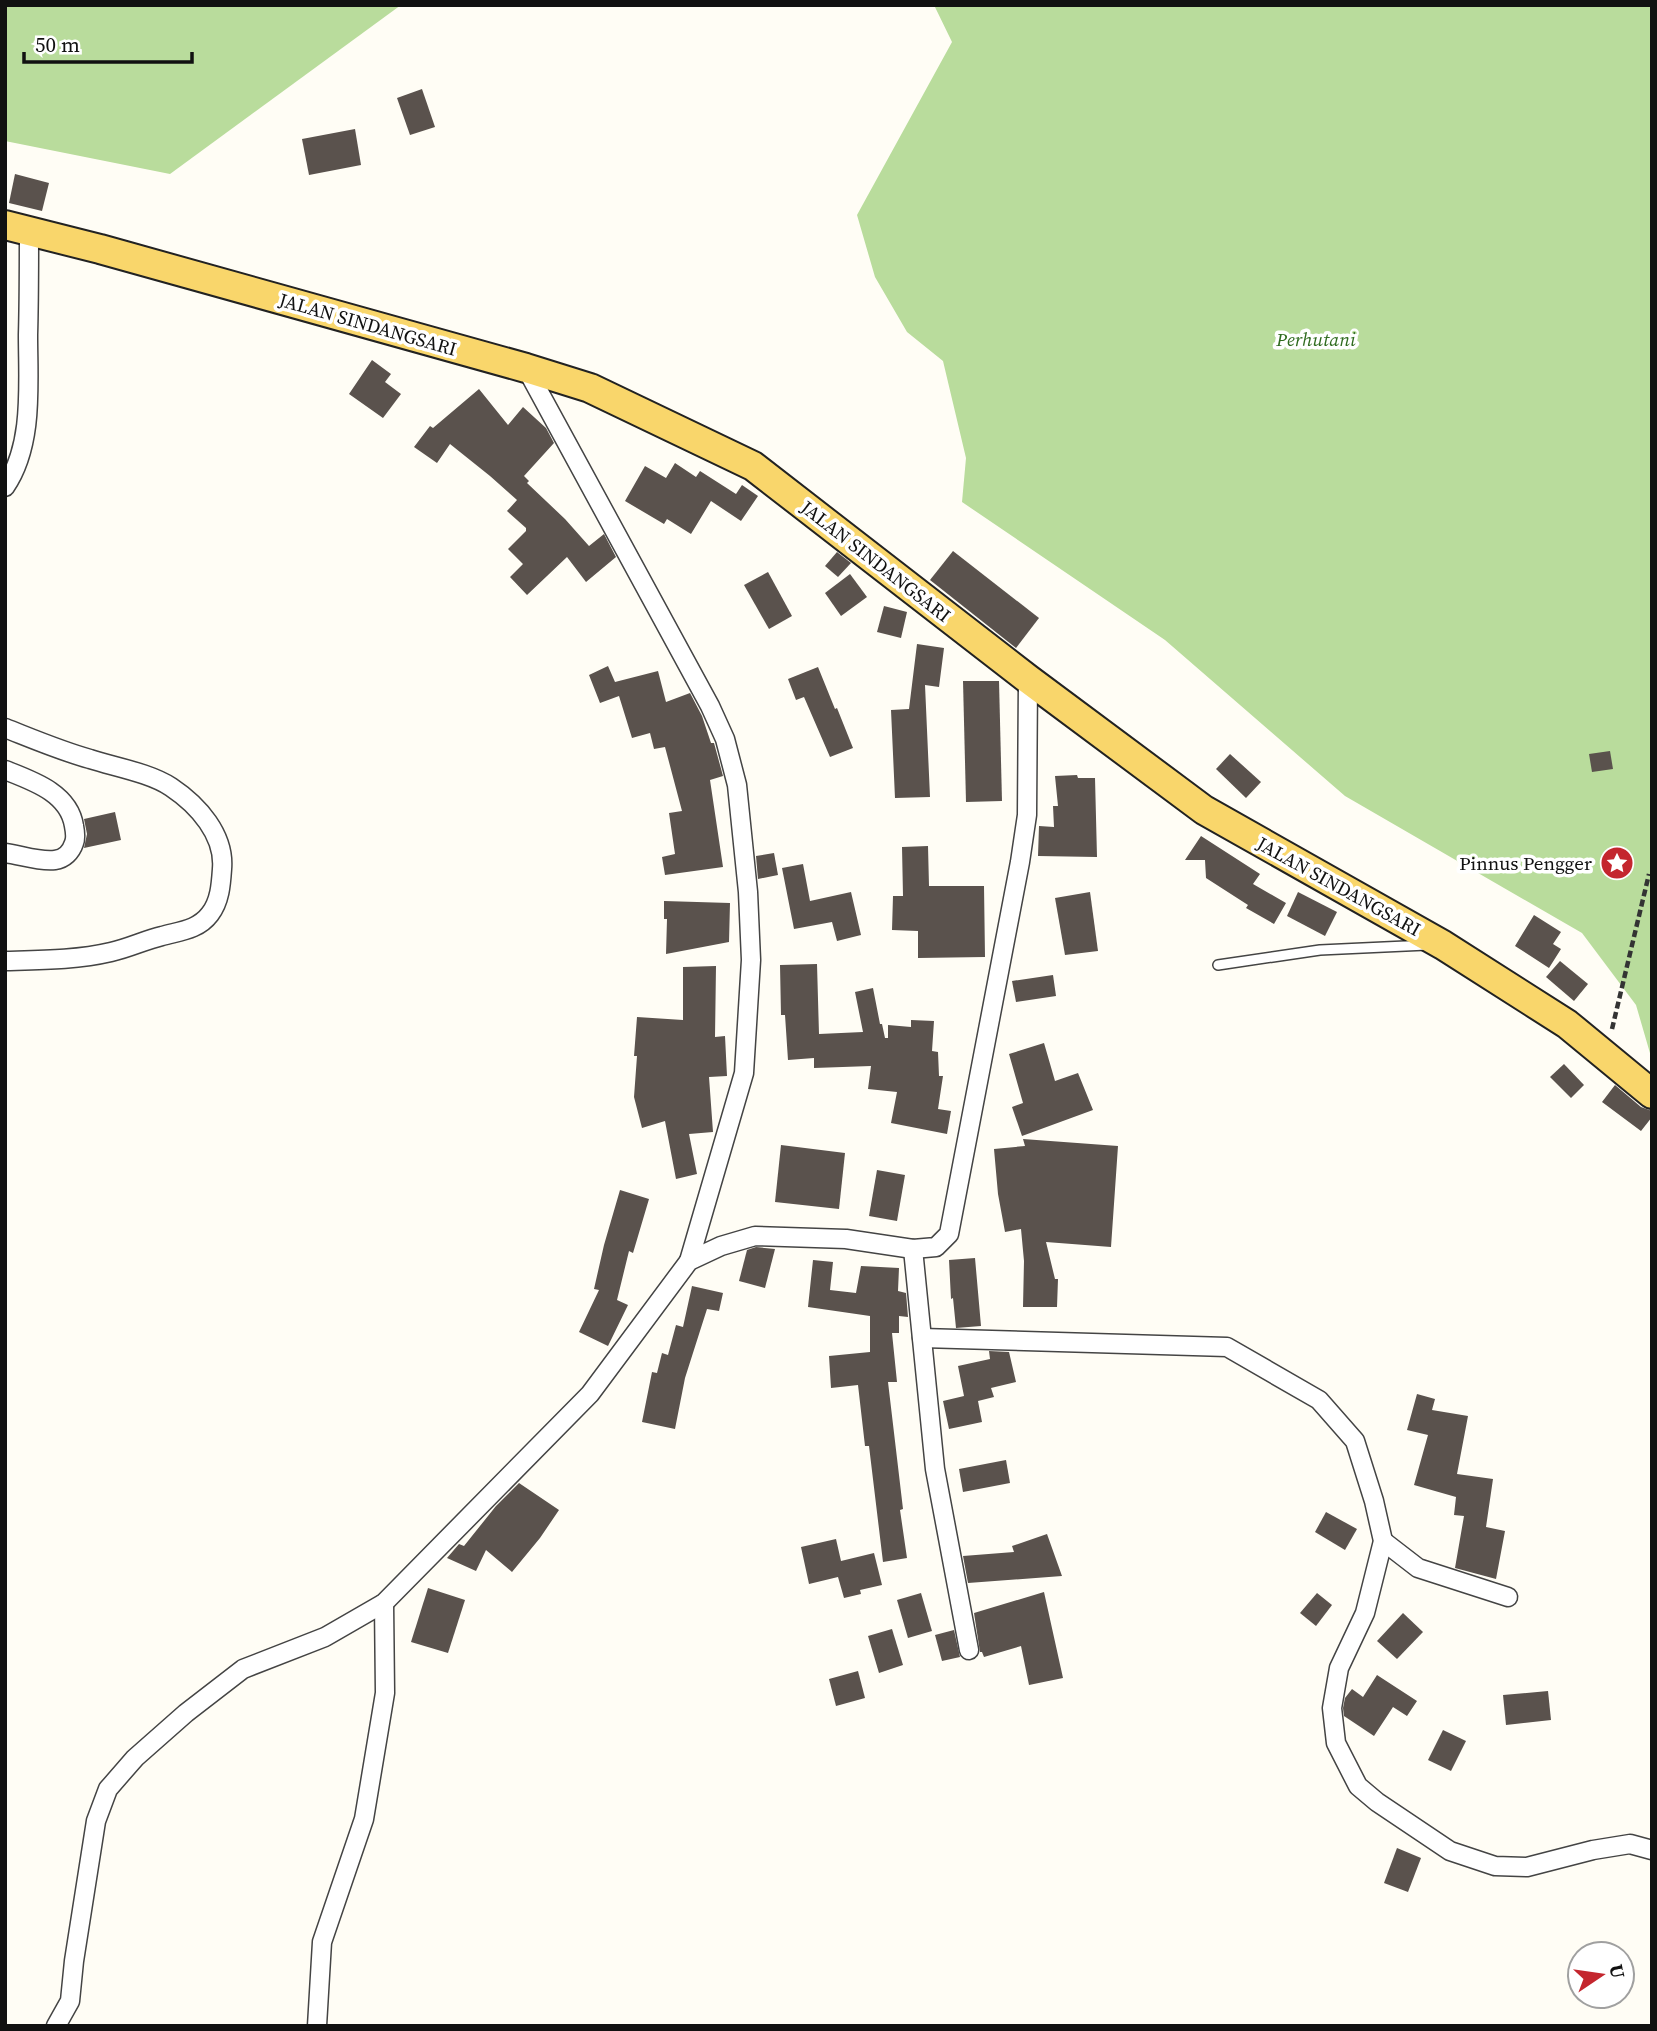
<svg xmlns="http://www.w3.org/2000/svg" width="1657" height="2031" font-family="'Source Serif 4',serif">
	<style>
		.forest { fill: #b9dc9c }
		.building { fill: #5a524d }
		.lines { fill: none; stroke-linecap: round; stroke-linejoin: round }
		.lane-casing { stroke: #444; stroke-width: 12 }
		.street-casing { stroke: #444; stroke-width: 21 }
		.primary-casing { stroke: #222; stroke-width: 32 }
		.path { stroke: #333; stroke-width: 4.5; stroke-dasharray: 7 3.5; stroke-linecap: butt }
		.lane { stroke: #fff; stroke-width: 9 }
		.street { stroke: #fff; stroke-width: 18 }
		.primary { stroke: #f9d66b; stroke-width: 28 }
		.labels { text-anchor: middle; stroke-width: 7; stroke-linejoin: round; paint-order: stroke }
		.street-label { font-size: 19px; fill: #111; stroke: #fff }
		.park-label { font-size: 19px; font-style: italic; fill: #2f6b1f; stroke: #fff }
		.poi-label { font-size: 19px; fill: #111; stroke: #fff; text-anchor: end }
	</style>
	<rect width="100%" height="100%" fill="#fffdf5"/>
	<g class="forest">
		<polygon points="5,5 401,5 170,174 5,141"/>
		<polygon points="934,5 1652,5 1652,1060 1636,1005 1582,933 1345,796 1165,640 962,502 966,458 943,361 907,332 875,277 857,215 952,42"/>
	</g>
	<g class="building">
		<polygon points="422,89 435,127 410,135 397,98"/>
		<polygon points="355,129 361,165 309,175 302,139"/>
		<polygon points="15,174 49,183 42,211 9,203"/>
		<polygon points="372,360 391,374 385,382 401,394 383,418 349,394"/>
		<polygon points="479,389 508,425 523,407 546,428 554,443 524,476 529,481 527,483 565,519 589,546 604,534 616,557 586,582 567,557 527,595 510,577 523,564 508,549 526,531 526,528 507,511 517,500 490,476 450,444 437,463 414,447 430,426 433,428"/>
		<polygon points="675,463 696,477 700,471 736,494 742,485 758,496 741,521 711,501 691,534 667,519 664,524 625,501 645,466 666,478"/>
		<polygon points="953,551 1039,618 1016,648 930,580"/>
		<polygon points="837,552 851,563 838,577 825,566"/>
		<polygon points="768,572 792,616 769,629 744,585"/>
		<polygon points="850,574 867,597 841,616 825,593"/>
		<polygon points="884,606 907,612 901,638 877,632"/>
		<polygon points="917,644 944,648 939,687 925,685 930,797 895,798 891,710 909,709"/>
		<polygon points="608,666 615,682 658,671 666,702 690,693 702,716 711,743 714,743 723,776 710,780 723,867 665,875 662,857 675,854 669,813 682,811 665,747 654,749 650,733 632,738 619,696 600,703 589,675"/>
		<polygon points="818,667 835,709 837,708 853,748 830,757 804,697 796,700 788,679"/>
		<polygon points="963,681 999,681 1002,801 966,802"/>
		<polygon points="1610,751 1613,769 1592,772 1589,754"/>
		<polygon points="1230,754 1261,782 1246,798 1216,769"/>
		<polygon points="1077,775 1078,778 1095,778 1097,857 1038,856 1039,826 1054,827 1053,806 1058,806 1055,776"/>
		<polygon points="115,812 121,840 84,848 87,834 84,819"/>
		<polygon points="1201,836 1260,874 1253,884 1286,903 1274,924 1246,908 1248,905 1206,878 1205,860 1185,860"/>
		<polygon points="928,846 929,886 984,886 985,957 918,958 918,931 892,930 893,896 903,896 902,847"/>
		<polygon points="774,853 778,875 758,879 756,856"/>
		<polygon points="803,864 810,901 851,892 861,935 837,941 832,922 794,929 782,868"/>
		<polygon points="1090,892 1098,951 1065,955 1055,898"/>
		<polygon points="1298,892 1337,912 1325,936 1287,916"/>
		<polygon points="664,901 730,903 729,942 666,954 667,919 664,919"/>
		<polygon points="1534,915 1561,932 1553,944 1561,949 1549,968 1515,946"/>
		<polygon points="1560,961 1588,984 1574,1001 1546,977"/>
		<polygon points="817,964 819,1034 863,1032 855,992 873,988 880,1024 882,1024 885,1038 888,1038 888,1025 911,1027 911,1020 934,1021 932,1051 938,1052 939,1076 943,1076 938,1109 951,1111 947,1134 891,1123 897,1092 868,1089 871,1066 814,1068 814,1058 788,1060 785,1015 781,1015 780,965"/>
		<polygon points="716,966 715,1037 725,1036 727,1076 709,1077 713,1132 689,1134 697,1174 676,1179 665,1121 642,1128 634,1097 637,1056 634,1056 637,1017 683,1020 683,967"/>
		<polygon points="1053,975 1056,996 1016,1002 1012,981"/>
		<polygon points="1044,1043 1055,1081 1078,1073 1093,1110 1022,1136 1012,1107 1023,1103 1009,1054"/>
		<polygon points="1564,1064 1584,1085 1571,1098 1550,1077"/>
		<polygon points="1615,1085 1641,1107 1652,1111 1652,1117 1641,1131 1602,1102"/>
		<polygon points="1023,1139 1118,1146 1111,1247 1046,1242 1055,1279 1058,1279 1057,1307 1023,1307 1024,1261 1021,1229 1005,1232 998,1194 994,1149 1025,1146"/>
		<polygon points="781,1145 845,1153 839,1209 775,1202"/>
		<polygon points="877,1170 905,1175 897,1221 869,1216"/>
		<polygon points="620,1190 649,1199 633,1253 629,1251 617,1300 628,1305 608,1346 579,1332 599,1290 594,1289 604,1245"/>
		<polygon points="756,1247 775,1249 765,1288 739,1281 747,1250"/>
		<polygon points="975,1258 981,1326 956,1328 953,1298 951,1299 949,1260"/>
		<polygon points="813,1260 833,1262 830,1290 856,1293 861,1266 899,1268 898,1291 906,1293 908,1317 899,1316 899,1333 892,1333 897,1382 888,1382 903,1509 900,1510 907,1558 883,1562 869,1446 865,1446 858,1385 831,1388 829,1356 870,1352 870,1316 808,1307"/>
		<polygon points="692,1286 723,1293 719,1311 707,1309 685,1378 675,1429 642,1422 652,1372 657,1373 662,1353 668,1355 676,1325 683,1327"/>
		<polygon points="989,1351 1009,1352 1016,1382 991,1388 994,1397 978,1401 982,1422 949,1429 943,1401 964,1396 958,1366 990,1359"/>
		<polygon points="1417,1394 1435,1399 1432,1410 1468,1416 1457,1474 1493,1479 1486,1527 1505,1531 1496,1579 1455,1568 1464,1516 1454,1515 1456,1497 1414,1485 1428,1435 1407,1430"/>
		<polygon points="1006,1460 1010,1483 963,1492 959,1469"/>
		<polygon points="519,1483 559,1510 540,1538 512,1572 486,1550 476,1571 447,1558 459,1544 464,1546 496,1506"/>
		<polygon points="1326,1512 1357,1529 1345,1550 1315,1532"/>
		<polygon points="1047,1534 1062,1576 968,1583 963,1556 1014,1552 1012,1546"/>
		<polygon points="836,1539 841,1561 874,1553 882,1585 860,1590 861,1594 844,1598 838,1577 809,1584 801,1547"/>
		<polygon points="428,1588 465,1600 448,1653 411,1642"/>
		<polygon points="1044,1592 1063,1678 1029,1685 1021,1646 984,1657 982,1652 980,1652 974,1613"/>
		<polygon points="921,1593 932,1631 908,1638 897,1600"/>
		<polygon points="1317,1593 1332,1605 1316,1626 1300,1613"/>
		<polygon points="1403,1613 1423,1632 1397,1659 1377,1641"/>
		<polygon points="892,1629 903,1665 879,1673 868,1636"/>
		<polygon points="954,1630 960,1657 942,1661 935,1635"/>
		<polygon points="858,1671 865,1698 836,1706 829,1679"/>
		<polygon points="1377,1675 1417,1701 1407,1716 1393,1707 1374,1736 1344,1716 1343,1708 1345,1698 1352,1689 1363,1697"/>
		<polygon points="1548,1691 1551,1720 1506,1725 1503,1695"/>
		<polygon points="1443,1730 1466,1741 1451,1771 1428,1760"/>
		<polygon points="1397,1848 1421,1858 1408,1892 1384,1883"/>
	</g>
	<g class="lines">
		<defs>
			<polyline id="lane" points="1218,965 1320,950 1427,945"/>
			<g id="street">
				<polyline points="526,368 710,706 725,739 737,785 748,892 751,960 744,1073 689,1261"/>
				<path d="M5,487C34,445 28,384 28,335C29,301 29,267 29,232"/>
				<path d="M5,728C33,739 61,751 90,759C115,767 150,773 171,787C198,805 225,835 222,869C221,884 220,901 210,914C198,930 180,931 162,936C145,940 129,948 111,952C77,960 41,960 5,961"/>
				<path d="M5,770C33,781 69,793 74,826C75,831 76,838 74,843C71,852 64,859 55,860C39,862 21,855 5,853"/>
				<polyline points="913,1249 935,1469 969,1650"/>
				<polyline points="922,1338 1227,1347 1319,1400 1355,1441 1374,1501 1383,1541 1365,1613 1339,1668 1332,1708 1336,1743 1358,1786 1377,1802 1450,1851 1495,1866 1527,1867 1593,1850 1630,1844 1652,1850"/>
				<polyline points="1383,1541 1418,1568 1508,1597"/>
				<polyline points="56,2026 70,2001 74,1961 96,1821 108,1789 135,1758 186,1713 243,1669 325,1637 384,1603 590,1394 689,1261 721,1246 755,1236 846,1239 913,1249 936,1247 949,1234 1020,862 1027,815 1028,679"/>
				<polyline points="317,2026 322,1942 364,1819 385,1693 384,1603"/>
			</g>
			<polyline id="primary" points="5,225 100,249 526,368 590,388 753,466 1028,679 1204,810 1443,945 1567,1024 1652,1094"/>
		</defs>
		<use href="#lane" class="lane-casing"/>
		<use href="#street" class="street-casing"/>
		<use href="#primary" class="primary-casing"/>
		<polyline class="path" points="1612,1029 1649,874"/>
		<use href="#lane" class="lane"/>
		<use href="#street" class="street"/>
		<use href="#primary" class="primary"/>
	</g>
	<defs>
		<symbol id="sight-disc" viewBox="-11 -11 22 22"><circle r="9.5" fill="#c4262e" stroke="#fff"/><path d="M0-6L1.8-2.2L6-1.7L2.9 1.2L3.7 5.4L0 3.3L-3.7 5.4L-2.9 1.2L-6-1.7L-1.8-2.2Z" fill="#fff"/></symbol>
	</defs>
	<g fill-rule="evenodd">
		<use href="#sight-disc" x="1598" y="844" width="38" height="38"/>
	</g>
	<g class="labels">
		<g class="street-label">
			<text transform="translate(368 324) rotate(16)" y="7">JALAN SINDANGSARI</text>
			<text transform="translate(876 561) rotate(38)" y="7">JALAN SINDANGSARI</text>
			<text transform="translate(1339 886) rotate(29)" y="7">JALAN SINDANGSARI</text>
		</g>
		<g class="park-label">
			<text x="1316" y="346">Perhutani</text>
		</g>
		<g class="poi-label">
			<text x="1592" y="870">Pinnus Pengger</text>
		</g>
	</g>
	<rect width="1657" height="2031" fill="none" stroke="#111111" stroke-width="14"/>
	<g transform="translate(1601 1975) rotate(77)"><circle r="33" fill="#ffffff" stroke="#a0a0a0" stroke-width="2"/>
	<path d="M0-5L12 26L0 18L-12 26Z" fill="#c4262e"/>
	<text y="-10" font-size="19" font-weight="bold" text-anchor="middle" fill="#111111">U</text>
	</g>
	<path d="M24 52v10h168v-10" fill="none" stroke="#111111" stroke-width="3.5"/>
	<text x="35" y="52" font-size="21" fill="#111111" stroke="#ffffff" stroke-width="5" paint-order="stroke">50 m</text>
</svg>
